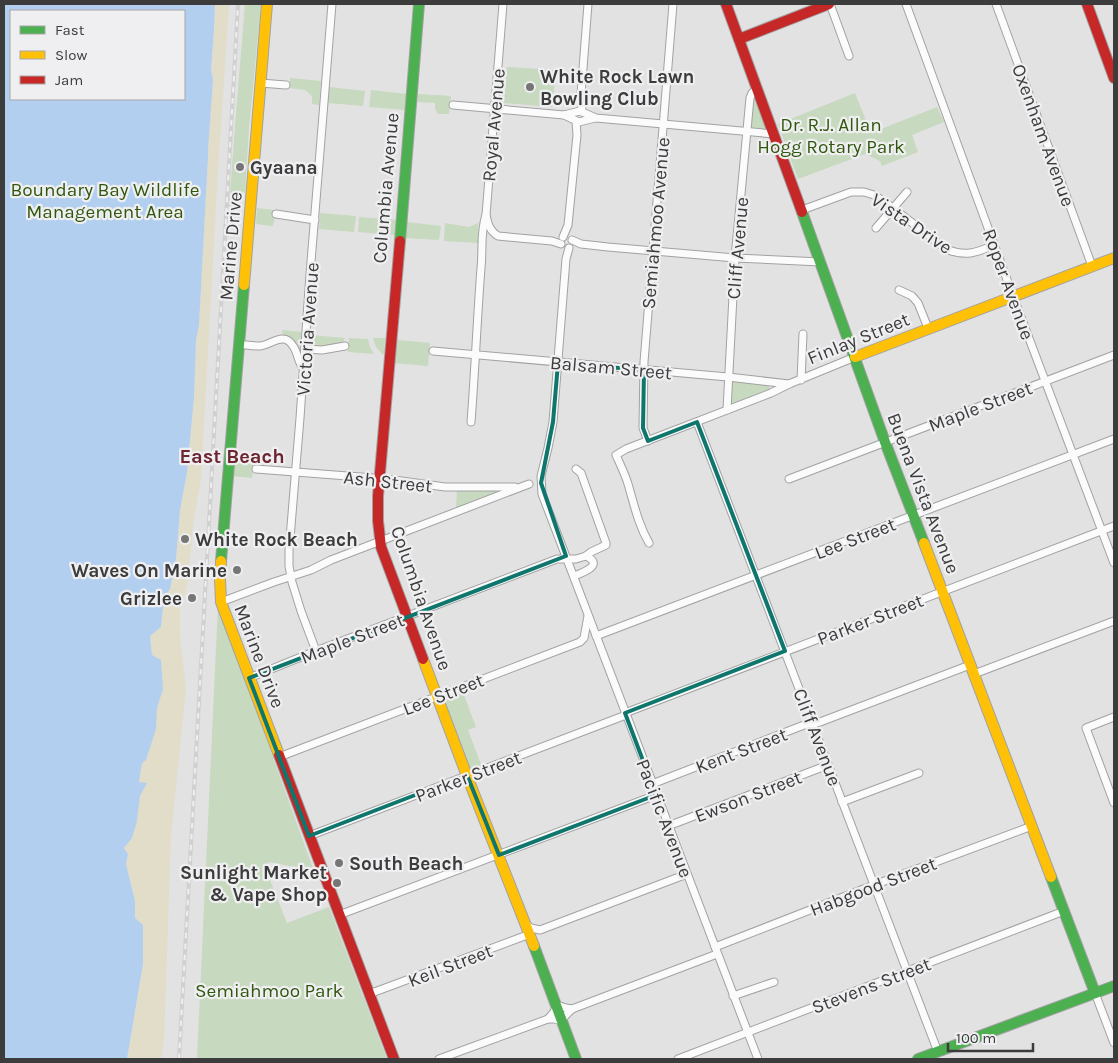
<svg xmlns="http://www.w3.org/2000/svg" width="1118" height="1063" font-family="Karla,sans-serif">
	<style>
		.green { fill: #c7d9be }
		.sand { fill: #e2ddc9 }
		.water { fill: #b2cff0; fill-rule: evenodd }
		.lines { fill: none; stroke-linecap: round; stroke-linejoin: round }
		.street-casing { stroke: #a2a2a3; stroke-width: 9 }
		.fast-casing { stroke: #a2a2a3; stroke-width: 12 }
		.slow-casing { stroke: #a2a2a3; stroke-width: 12 }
		.jam-casing { stroke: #a2a2a3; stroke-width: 12 }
		.street { stroke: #fbfbfb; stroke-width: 7 }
		.fast { stroke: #4caf50; stroke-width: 10 }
		.slow { stroke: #ffc107; stroke-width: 10 }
		.jam { stroke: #c62828; stroke-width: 10 }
		.rail-casing { stroke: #d0d0d0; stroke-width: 4 }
		.rail { stroke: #efeff1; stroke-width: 2; stroke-dasharray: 5.5; stroke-linecap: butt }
		.marked { fill: none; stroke: #0f766e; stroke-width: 4; stroke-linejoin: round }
		.poi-dot { fill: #767676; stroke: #efeff1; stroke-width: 2 }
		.labels { text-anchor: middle; stroke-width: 4.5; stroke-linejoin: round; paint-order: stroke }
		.poi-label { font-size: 19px; font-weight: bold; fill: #3c3c3c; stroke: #efeff1; text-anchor: start }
		.park-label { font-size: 19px; fill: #31570e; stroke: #efeff1 }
		.street-label { font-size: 19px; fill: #3c3c3c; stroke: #efeff1 }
		.neighbourhood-label { font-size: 20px; font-weight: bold; fill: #6c2630; stroke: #efeff1 }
	</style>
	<rect width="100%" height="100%" fill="#e2e2e3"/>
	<g class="green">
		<path d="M245,4H261L249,128L245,191C239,196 237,201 232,206H229L235,126Z"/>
		<polygon points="507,67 556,70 552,107 504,103"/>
		<polygon points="290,78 321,81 319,105 312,104 312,96 305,90 289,88"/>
		<polygon points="329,87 365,91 363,106 328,103"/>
		<polygon points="371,90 407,94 406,110 369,107"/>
		<polygon points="855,93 871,133 937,107 944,122 912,135 918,152 882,166 880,161 865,154 798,179 778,124"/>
		<polygon points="418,94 451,96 449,114 438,114 435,109 435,103 417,102"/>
		<polygon points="753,97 766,129 750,128"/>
		<polygon points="257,208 274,210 274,216 275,217 273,225 272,226 256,224"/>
		<polygon points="320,213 356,216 354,232 319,229"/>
		<polygon points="359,217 397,220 396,235 358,232"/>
		<polygon points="407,222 441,226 439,240 406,238"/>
		<polygon points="445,223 469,227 478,223 478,243 444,241"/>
		<polygon points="282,330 302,332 301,356 291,339 283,336"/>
		<path d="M310,335L345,338L343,342C334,345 320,349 311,345L310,342Z"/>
		<polygon points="349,338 368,339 370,347 374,354 348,352"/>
		<path d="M373,338H385L384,355C377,350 375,346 373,338Z"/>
		<polygon points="398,340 430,343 428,366 393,363"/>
		<polygon points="732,381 766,384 770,388 770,389 734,403 731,402"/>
		<polygon points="234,459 254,461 252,478 232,476"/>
		<polygon points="457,489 500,490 496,494 456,509"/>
		<polygon points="218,605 314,871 270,862 264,865 287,923 329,907 387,1059 197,1059"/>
		<polygon points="462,690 476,727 468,730 482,767 472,770 469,770 443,699 445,697"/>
	</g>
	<polygon class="sand" points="215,4 229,4 218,169 201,480 194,517 188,581 184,598 180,601 180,637 186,688 171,836 164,1042 161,1059 127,1059 143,964 135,918 135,901 126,864 128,854 124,848 132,838 137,821 140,796 146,784 139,783 142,763 156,729 157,708 163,689 152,655 150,636 161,627 164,598 170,589 176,559 180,510 187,472 194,397 196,340 199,325 208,156 208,150 213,80 211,70 214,30"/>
	<path class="water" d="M4,4H215L214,30L211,70L213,80L208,150V156L199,325L196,340L194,397L187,472L180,510L176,559L170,589L164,598L161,627L150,636L152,655L161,660L163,689L157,708L156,729L146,760L142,763L139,782L147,783L140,796L137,821L132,838L124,848L128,854L126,864L135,901V918L143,925V964L127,1059H4ZM11,11H184V99H11Z"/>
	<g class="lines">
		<defs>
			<g id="street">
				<polyline points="830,4 849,56"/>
				<polyline points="906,4 1013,296 1114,563"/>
				<polyline points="996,4 1092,266"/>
				<polyline points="260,83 286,85"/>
				<polyline points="453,105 564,115 579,122 595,118"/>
				<polyline points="582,112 581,94 588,4"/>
				<polyline points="564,115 580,111 596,118 774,134"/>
				<path d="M802,210L851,192H864L874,195L893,208L946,249C965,257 976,253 994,245"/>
				<polyline points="276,214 315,220"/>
				<path d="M486,215C488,225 490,231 498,236L552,241L561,244"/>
				<polyline points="876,228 907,192"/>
				<polyline points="563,237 568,225 577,135 576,121"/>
				<polyline points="572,240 581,244 608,247 735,258 821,262"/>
				<polyline points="569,248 566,259 553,422 548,448 541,476 542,494 758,1059"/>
				<polyline points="899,290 912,296 918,303 928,328"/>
				<path d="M239,344C246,345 253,346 260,346C271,345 284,331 293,346C298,353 298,362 303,368"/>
				<polyline points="305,349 322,350 345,346"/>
				<polyline points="433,351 728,377 789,384"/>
				<polyline points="801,380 803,334"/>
				<polyline points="727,410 735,258 750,98 752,93 757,89"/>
				<path d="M471,422C475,371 477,320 481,268C483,250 480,232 486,215L503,4"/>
				<polyline points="697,422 938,1052"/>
				<polyline points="648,441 643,428 644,362 673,4"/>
				<polyline points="256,469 387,479 445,487 515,487"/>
				<polyline points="789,479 1114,355"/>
				<path d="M649,543C638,524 634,504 628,484C625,474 620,464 616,455L626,449L771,393L789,384L855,357"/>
				<path d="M574,576C582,573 605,565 586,556"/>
				<polyline points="221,602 274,582 311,570 331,560 529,484"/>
				<polyline points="596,636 1114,439"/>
				<polyline points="316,651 301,611 292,582 289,566 289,550 300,418 310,274 332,4"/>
				<polyline points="974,674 1114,621"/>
				<polyline points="249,678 316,651 557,559 576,559 586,556 591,552 606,545 606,543 581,473 576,469"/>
				<polyline points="625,713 1114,526"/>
				<polyline points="1114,717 1086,728 1114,803"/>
				<polyline points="279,757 580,642 584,638 588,616"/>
				<polyline points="652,784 804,725 820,722 970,665"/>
				<polyline points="842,802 919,773"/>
				<polyline points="668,826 828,765"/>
				<polyline points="309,836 626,715"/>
				<polyline points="339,915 656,795"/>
				<polyline points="527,925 531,928 540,930 687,874"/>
				<polyline points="715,947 874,885 1032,826"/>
				<polyline points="1095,993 1114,1043"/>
				<polyline points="369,994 530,934"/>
				<polyline points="733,996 774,982"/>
				<polyline points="548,1019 554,1012 557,1005 566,1008 572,1009"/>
				<polyline points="439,1059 548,1019 554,1019 562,1021 565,1016 572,1009 717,954"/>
				<polyline points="678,1059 1064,911"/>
			</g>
			<g id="fast">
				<polyline points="802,212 885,442 924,543"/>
				<polyline points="400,241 419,4"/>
				<polyline points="221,561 244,285"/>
				<polyline points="1051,877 1095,993"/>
				<polyline points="534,946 576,1059"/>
				<polyline points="918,1059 1114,986"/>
			</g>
			<g id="slow">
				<polyline points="244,285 267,4"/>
				<polyline points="855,357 1114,258"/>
				<polyline points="924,543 1051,877"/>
				<polyline points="221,561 220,579 221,602 279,755"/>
				<polyline points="423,659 467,776 534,946"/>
			</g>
			<g id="jam">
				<polyline points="726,4 802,212"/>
				<polyline points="1087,4 1114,78"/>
				<polyline points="739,39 829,4"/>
				<polyline points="400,241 378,496 378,521 381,547 423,659"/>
				<polyline points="279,755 394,1059"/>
			</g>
		</defs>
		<use href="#street" class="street-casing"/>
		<use href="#fast" class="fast-casing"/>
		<use href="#slow" class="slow-casing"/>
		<use href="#jam" class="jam-casing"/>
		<use href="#street" class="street"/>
		<use href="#fast" class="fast"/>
		<use href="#slow" class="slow"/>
		<use href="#jam" class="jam"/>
		<defs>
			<polyline id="rail" points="179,1059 238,4"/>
		</defs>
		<use href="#rail" class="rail-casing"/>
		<use href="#rail" class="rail"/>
	</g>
	<path class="marked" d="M558,363L644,370L643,428L648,441L697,422L785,651L625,713L656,795L499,855L467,775L309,836L249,678L566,556L541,483L553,422Z"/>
	<g class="poi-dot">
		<circle cx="530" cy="87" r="5"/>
		<circle cx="240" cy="167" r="5"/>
		<circle cx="185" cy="539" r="5"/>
		<circle cx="237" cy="570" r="5"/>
		<circle cx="192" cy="598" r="5"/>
		<circle cx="339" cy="863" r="5"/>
		<circle cx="337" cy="883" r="5"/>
	</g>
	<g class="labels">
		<g class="poi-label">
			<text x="540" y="83">White Rock Lawn<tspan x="540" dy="22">Bowling Club</tspan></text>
			<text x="250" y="174">Gyaana</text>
			<text x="195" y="546">White Rock Beach</text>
			<text x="227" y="577" text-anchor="end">Waves On Marine</text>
			<text x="182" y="605" text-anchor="end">Grizlee</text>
			<text x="349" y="870">South Beach</text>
			<text x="327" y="879" text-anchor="end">Sunlight Market<tspan x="327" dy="22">&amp; Vape Shop</tspan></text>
		</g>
		<g class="park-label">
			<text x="831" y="131">Dr. R.J. Allan<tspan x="831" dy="22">Hogg Rotary Park</tspan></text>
			<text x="105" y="196">Boundary Bay Wildlife<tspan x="105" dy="22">Management Area</tspan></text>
			<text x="269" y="997">Semiahmoo Park</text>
		</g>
		<g class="street-label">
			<text transform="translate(493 125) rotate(-85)" y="7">Royal Avenue</text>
			<text transform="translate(1044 135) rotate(70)" y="7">Oxenham Avenue</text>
			<text transform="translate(385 188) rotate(-85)" y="7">Columbia Avenue</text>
			<text transform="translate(655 223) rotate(-85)" y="7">Semiahmoo Avenue</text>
			<text transform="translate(912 223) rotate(34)" y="7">Vista Drive</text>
			<text transform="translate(230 246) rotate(-85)" y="7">Marine Drive</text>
			<text transform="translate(737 248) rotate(-85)" y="7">Cliff Avenue</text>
			<text transform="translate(1009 284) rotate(70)" y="7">Roper Avenue</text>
			<text transform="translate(307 329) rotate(-86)" y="7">Victoria Avenue</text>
			<text transform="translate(858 338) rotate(-22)" y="7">Finlay Street</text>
			<text transform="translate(611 367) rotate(5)" y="7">Balsam Street</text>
			<text transform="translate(980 406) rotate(-21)" y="7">Maple Street</text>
			<text transform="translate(388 481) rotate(6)" y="7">Ash Street</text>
			<text transform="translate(924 493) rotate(69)" y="7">Buena Vista Avenue</text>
			<text transform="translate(855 538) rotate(-21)" y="7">Lee Street</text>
			<text transform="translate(422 598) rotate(71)" y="7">Columbia Avenue</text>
			<text transform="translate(870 619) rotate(-21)" y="7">Parker Street</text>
			<text transform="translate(352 638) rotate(-21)" y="7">Maple Street</text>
			<text transform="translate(260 656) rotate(69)" y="7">Marine Drive</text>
			<text transform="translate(443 694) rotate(-21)" y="7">Lee Street</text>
			<text transform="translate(818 737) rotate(69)" y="7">Cliff Avenue</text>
			<text transform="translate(741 750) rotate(-21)" y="7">Kent Street</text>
			<text transform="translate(468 776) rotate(-21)" y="7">Parker Street</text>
			<text transform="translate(748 796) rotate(-21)" y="7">Ewson Street</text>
			<text transform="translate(665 818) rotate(69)" y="7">Pacific Avenue</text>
			<text transform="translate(873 886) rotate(-21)" y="7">Habgood Street</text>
			<text transform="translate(450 965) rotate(-21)" y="7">Keil Street</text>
			<text transform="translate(871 985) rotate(-21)" y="7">Stevens Street</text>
		</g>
		<g class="neighbourhood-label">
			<text x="232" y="463">East Beach</text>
		</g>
	</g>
	<rect width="1118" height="1063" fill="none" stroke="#3c3c3c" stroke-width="10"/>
	<rect x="10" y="10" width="175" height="90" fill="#efeff1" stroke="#a7a7a9"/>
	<rect x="20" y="26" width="25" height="8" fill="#4caf50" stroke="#a7a7a9"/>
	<text x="55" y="35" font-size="15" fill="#3c3c3c">Fast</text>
	<rect x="20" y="51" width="25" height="8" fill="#ffc107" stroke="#a7a7a9"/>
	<text x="55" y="60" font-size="15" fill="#3c3c3c">Slow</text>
	<rect x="20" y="76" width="25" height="8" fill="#c62828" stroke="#a7a7a9"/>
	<text x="55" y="85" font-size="15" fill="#3c3c3c">Jam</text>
	<path d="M948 1043v8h85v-8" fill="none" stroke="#3c3c3c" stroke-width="2.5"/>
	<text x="956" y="1043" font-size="15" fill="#3c3c3c" stroke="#efeff1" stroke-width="4" paint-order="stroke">100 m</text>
</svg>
